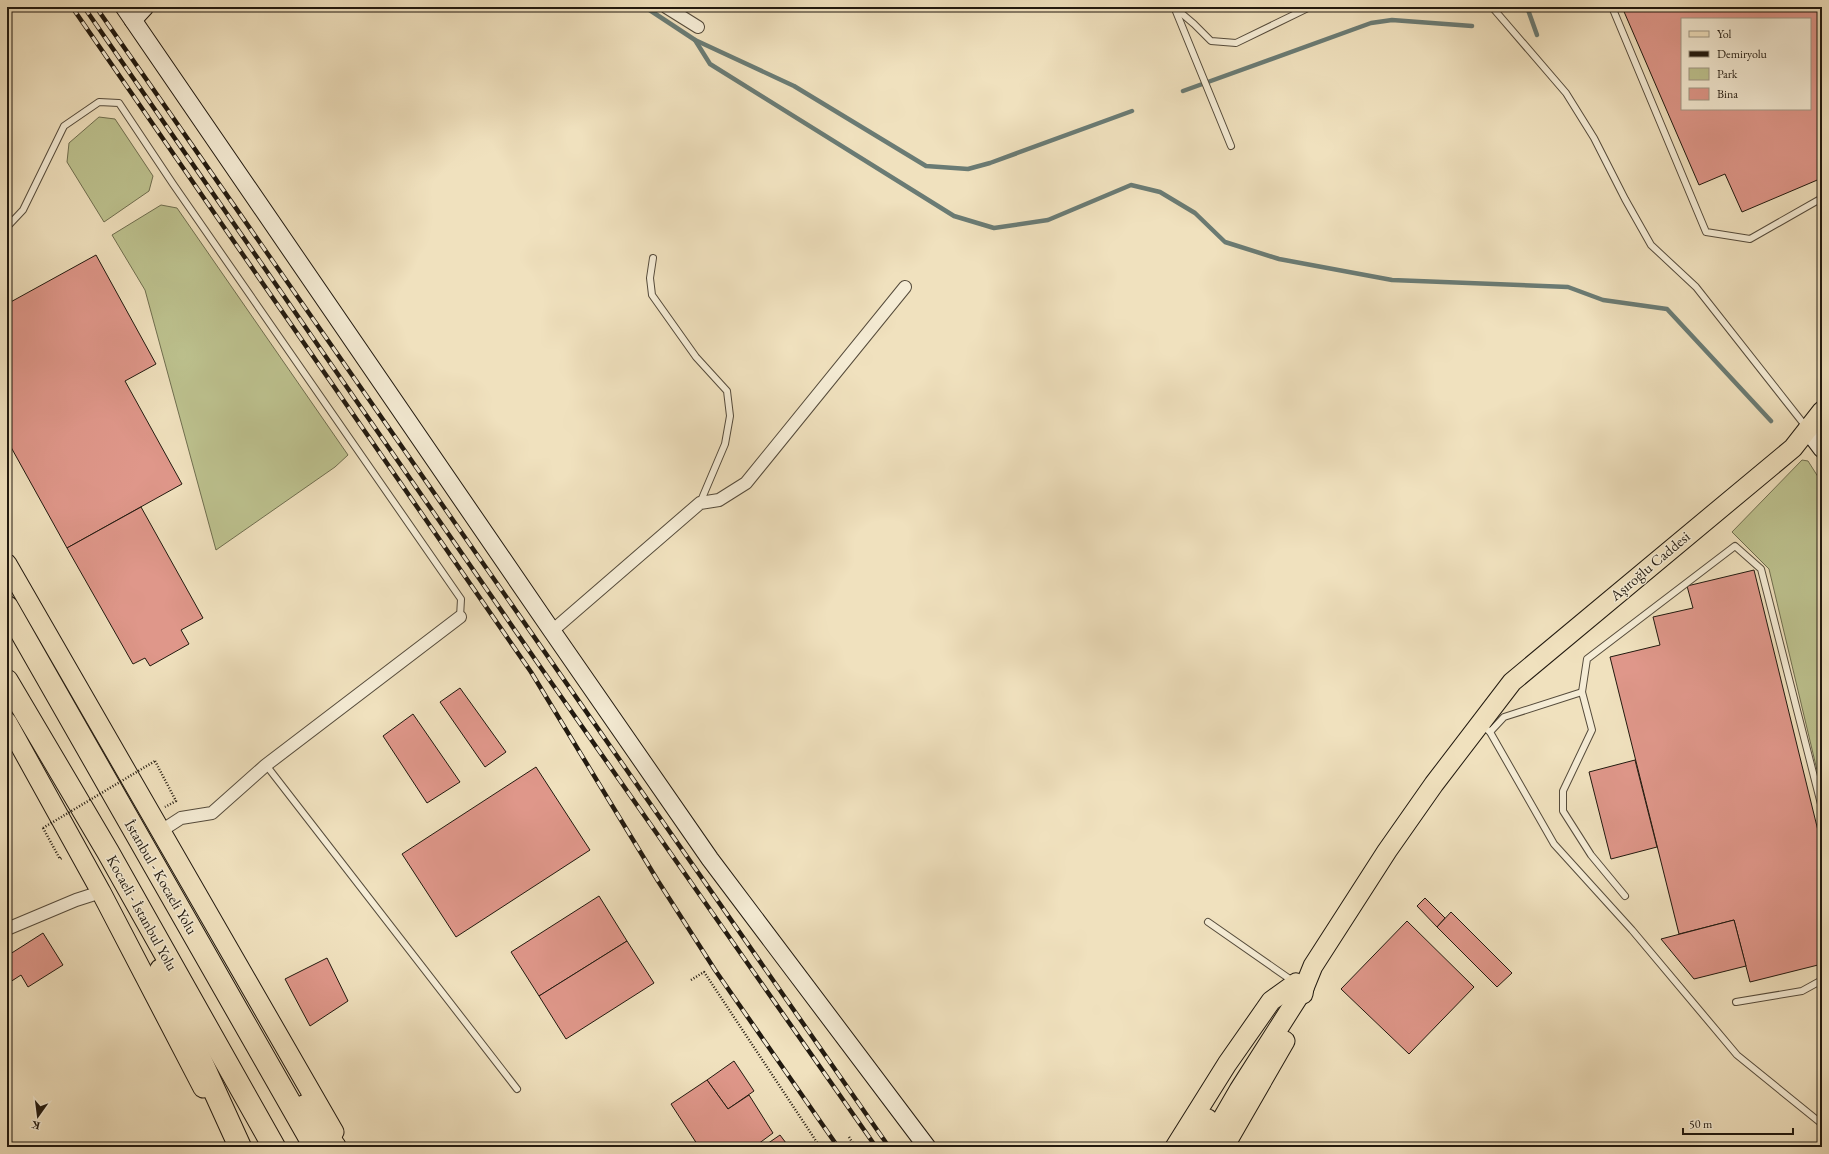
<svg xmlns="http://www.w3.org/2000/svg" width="1829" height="1154" font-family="'EB Garamond',serif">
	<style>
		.green { fill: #bdc28f; stroke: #6f6e4f }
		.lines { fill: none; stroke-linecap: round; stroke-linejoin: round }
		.stream { stroke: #6a7b74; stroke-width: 4.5 }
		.building { fill: #df978a; stroke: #21190f; fill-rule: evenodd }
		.lane-casing { stroke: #554b3b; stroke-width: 8 }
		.street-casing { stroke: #554b3b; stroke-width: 14 }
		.secondary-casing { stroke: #21190f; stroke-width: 19 }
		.primary-casing { stroke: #21190f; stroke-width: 21 }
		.highway-casing { stroke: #21190f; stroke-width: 24 }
		.path { stroke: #21190f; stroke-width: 2.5; stroke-dasharray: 1 2; stroke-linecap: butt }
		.lane { stroke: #f5ecd5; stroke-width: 6 }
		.street { stroke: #f5ecd5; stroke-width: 12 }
		.secondary { stroke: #f5ecd5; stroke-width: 17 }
		.primary { stroke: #f0e1be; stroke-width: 19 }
		.highway { stroke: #f0e1be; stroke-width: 22 }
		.rail-casing { stroke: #21190f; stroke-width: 4.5 }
		.rail { stroke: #f5ecd5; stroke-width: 3; stroke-dasharray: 9; stroke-linecap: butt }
		.path-bridge { stroke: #21190f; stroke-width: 2.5; stroke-dasharray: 1 2; stroke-linecap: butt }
		.labels { text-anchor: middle; stroke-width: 3; stroke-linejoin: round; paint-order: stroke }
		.street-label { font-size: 15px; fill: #21190f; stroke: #f5ecd5 }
	</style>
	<rect width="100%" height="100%" fill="#f0e1be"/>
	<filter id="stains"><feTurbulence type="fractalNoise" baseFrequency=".005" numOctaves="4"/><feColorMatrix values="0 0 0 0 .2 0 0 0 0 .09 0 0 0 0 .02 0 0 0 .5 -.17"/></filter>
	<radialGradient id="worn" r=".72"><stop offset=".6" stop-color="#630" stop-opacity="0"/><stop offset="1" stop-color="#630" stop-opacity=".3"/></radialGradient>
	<g class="green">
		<polygon points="99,117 115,119 153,176 149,191 104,222 67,162 69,143"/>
		<polygon points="161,205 177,208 348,455 335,467 216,550 145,290 112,235"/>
		<polygon points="1802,460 1808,461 1822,483 1822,791 1769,569 1732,532"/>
	</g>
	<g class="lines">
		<g class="stream">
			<polyline points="645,7 695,40 794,86 926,166 968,169 990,163 1132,111"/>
			<polyline points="1527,7 1537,35"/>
			<polyline points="695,40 710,64 954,216 994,228 1048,220 1131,185 1160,192 1195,213 1225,242 1279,259 1392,280 1568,287 1603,300 1667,309 1771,421"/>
			<polyline points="1183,91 1371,23 1392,20 1472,26"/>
		</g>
	</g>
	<g class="building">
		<path d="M1622,7H1822V178L1742,212L1725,174L1699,185ZM1682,19H1810V109H1682Z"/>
		<polygon points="96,255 156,364 125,381 182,484 67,548 7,440 7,304"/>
		<polygon points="141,507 203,618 181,630 189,644 150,666 145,658 133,664 67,548"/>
		<polygon points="1754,570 1822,847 1822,964 1750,982 1734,920 1679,934 1610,657 1660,645 1653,617 1693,608 1687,586"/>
		<polygon points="460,688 506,752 485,767 440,702"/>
		<polygon points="413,714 460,782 427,803 383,736"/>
		<polygon points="1635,760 1657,847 1611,859 1589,772"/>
		<polygon points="536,767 590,850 456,937 402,854"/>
		<polygon points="599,896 627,941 539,996 511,952"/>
		<polygon points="1425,898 1445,918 1437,927 1417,906"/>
		<polygon points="1451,912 1512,973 1497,987 1437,927"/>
		<polygon points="1734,920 1746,966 1694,979 1661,939"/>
		<polygon points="1407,921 1474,987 1409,1054 1341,989"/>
		<polygon points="43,933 63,965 28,987 21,975 7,984 7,956"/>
		<polygon points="627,941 654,983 566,1039 539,996"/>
		<polygon points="327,958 348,1001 310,1026 285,979"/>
		<polygon points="734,1061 754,1091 728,1109 707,1080"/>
		<polygon points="707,1080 728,1109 749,1095 773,1133 754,1147 699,1147 671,1104"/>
		<polygon points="780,1135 789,1147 765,1147 764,1146"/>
	</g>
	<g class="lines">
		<defs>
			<g id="lane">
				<polyline points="1174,7 1194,24 1211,41 1236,43 1310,7"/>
				<polyline points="1492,7 1566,93 1594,138 1625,199 1651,245 1696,287 1807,428"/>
				<polyline points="1612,7 1706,232 1750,239 1822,198"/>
				<polyline points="1175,9 1231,146"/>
				<polyline points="7,227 23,210 64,126 99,102 119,103 173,184 461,599 460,617"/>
				<polyline points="653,258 650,278 652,295 696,357 727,391 730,416 725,444 700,503"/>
				<polyline points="1582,692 1587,659 1735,546 1761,569 1822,808"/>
				<polyline points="1482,725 1490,732 1554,844 1632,930 1737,1055 1822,1124"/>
				<polyline points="1490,732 1504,717 1582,692 1592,730 1563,791 1563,811 1591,855 1625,896"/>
				<polyline points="266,765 517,1089"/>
				<polyline points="1208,922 1294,982"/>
				<polyline points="1736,1002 1802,991 1822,980"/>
			</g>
			<g id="street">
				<polyline points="666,7 698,27"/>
				<polyline points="552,631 700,503 719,500 746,483 905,287"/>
				<polyline points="161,831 181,818 212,813 266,765 460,617"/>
				<polyline points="7,929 76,900 101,892"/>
			</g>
			<g id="secondary">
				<polyline points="124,7 552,631 710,859 927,1147"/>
				<polyline points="133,20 145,7"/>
				<polyline points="1807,429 1822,449"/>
			</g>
			<g id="primary">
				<polyline points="7,564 334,1132"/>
				<polyline points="7,722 101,892 203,1088"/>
				<polyline points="1175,1147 1227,1064 1271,1001 1296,983 1304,988 1303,994"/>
				<polyline points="1191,1147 1208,1119"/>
				<polyline points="1206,1147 1239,1090 1304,988 1313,966 1387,851 1434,784 1512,682 1793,448 1822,411"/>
				<polyline points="1224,1147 1285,1041"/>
			</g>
			<g id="highway">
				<polyline points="7,607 315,1147"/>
				<polyline points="7,681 108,852 274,1147"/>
				<polyline points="161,970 170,993 240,1147"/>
				<polyline points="305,1106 335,1147"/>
			</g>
		</defs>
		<use href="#lane" class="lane-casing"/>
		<use href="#street" class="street-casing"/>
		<use href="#secondary" class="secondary-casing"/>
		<use href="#primary" class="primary-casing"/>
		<use href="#highway" class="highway-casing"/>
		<g class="path">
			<polyline points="155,761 176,801 165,807"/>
			<polyline points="43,828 60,859 63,857"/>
			<polyline points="691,980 704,972 820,1147"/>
			<polyline points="849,1137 855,1147"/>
		</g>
		<use href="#lane" class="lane"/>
		<use href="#street" class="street"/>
		<use href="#secondary" class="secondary"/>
		<use href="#primary" class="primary"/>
		<use href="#highway" class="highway"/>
		<defs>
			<g id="rail">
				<polyline points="72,7 531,672 658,881 715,970 838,1147"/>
				<polyline points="84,7 539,665 876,1147"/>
				<polyline points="96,7 889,1147"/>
			</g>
		</defs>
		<use href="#rail" class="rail-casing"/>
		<use href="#rail" class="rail"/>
		<polyline class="path-bridge" points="43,828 155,761"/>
	</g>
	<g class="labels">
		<g class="street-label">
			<text transform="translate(1650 566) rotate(-40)" y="5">Aşıroğlu Caddesi</text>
			<text transform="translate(161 877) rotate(60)" y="5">İstanbul - Kocaeli Yolu</text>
			<text transform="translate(142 913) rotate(61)" y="5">Kocaeli - İstanbul Yolu</text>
		</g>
	</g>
	<rect width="1829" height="1154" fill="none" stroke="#f0e1be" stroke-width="24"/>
	<rect x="8" y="8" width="1813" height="1138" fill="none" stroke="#21190f" stroke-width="2"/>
	<rect x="12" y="12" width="1805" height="1130" fill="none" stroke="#21190f"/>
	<rect x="1681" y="18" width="130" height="92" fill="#f5ecd5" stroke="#a09886"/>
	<rect x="1689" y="31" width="20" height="6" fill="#f0e1be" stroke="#a09886"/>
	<text x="1717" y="38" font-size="12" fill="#21190f">Yol</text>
	<rect x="1689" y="51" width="20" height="6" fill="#21190f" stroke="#a09886"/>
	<text x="1717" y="58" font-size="12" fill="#21190f">Demiryolu</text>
	<rect x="1689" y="68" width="20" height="12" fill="#bdc28f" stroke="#a09886"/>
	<text x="1717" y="78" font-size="12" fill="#21190f">Park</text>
	<rect x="1689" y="88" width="20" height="12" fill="#df978a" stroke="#a09886"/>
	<text x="1717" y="98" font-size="12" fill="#21190f">Bina</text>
	<g transform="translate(38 1116) rotate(194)" stroke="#f5ecd5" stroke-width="3" paint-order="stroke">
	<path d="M0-3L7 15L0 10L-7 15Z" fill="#21190f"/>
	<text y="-6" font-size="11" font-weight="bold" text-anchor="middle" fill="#21190f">K</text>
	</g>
	<path d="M1683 1128v6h110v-6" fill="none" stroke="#21190f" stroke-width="2"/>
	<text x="1689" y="1128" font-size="12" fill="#21190f" stroke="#f5ecd5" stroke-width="3" paint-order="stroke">50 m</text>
	<rect width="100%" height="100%" filter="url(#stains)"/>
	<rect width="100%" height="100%" fill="url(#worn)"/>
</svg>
